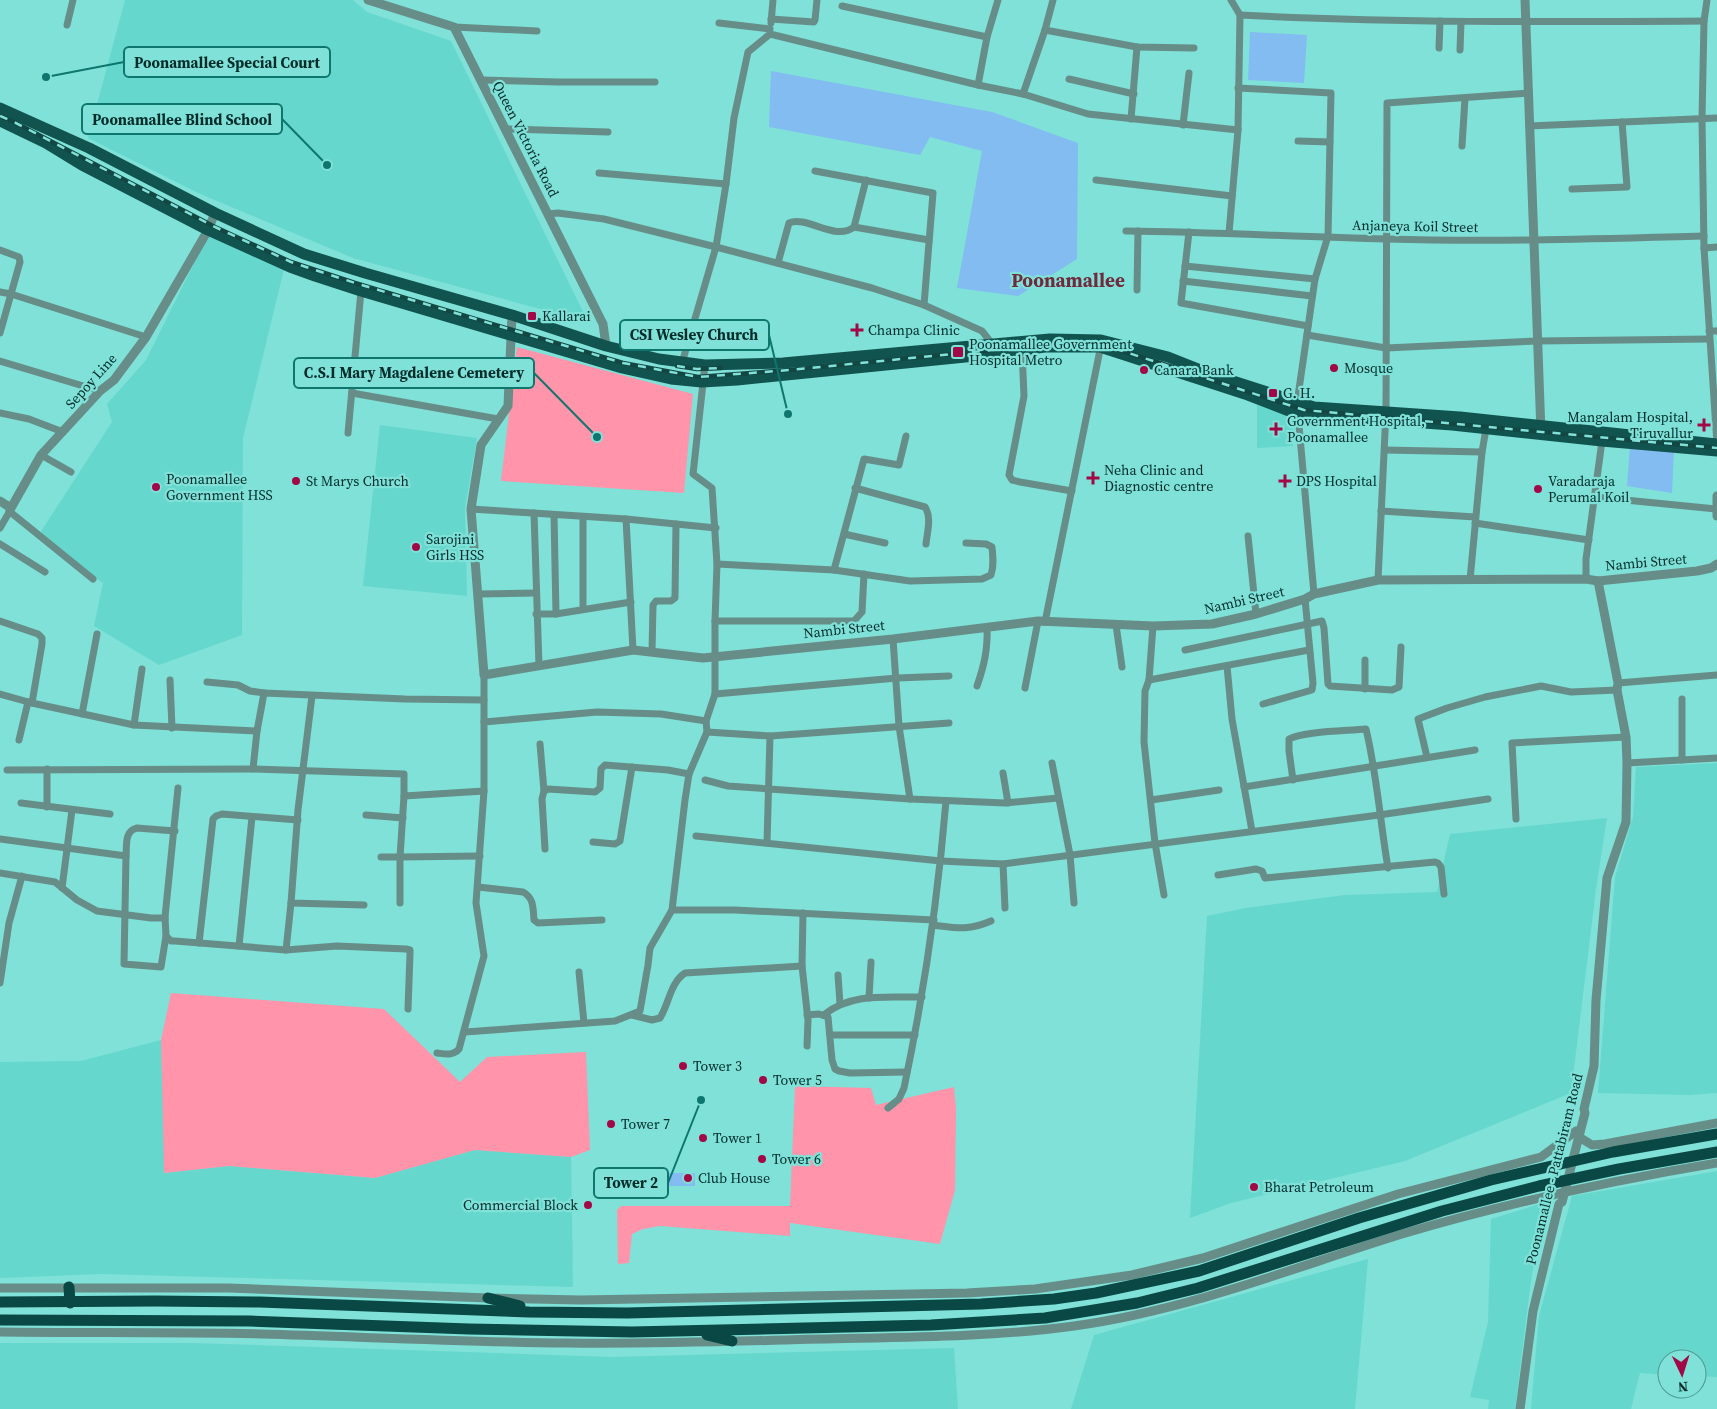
<svg xmlns="http://www.w3.org/2000/svg" width="1717" height="1409" font-family="'Source Serif 4',serif">
	<style>
		.built { fill: #66d7cc }
		.green { fill: #ff94aa }
		.water { fill: #82bcf1 }
		.lines { fill: none; stroke-linecap: round; stroke-linejoin: round }
		.minor { stroke: #678d88; stroke-width: 7 }
		.tertiary { stroke: #678d88; stroke-width: 9 }
		.primary { stroke: #11544f; stroke-width: 11 }
		.trunk { stroke: #094844; stroke-width: 11 }
		.rail-casing { stroke: #134743; stroke-width: 4.5 }
		.rail { stroke: #7fe1d8; stroke-width: 2.5; stroke-dasharray: 8; stroke-linecap: butt }
		.poi-dot { fill: #a20846; stroke: #7fe1d8; stroke-width: 2 }
		.labels { text-anchor: middle; stroke-width: 4.5; stroke-linejoin: round; paint-order: stroke }
		.street-label { font-size: 14px; fill: #002c29; stroke: #7fe1d8 }
		.poi-label { font-size: 14px; fill: #002c29; stroke: #7fe1d8; text-anchor: start }
		.district-label { font-size: 19px; font-weight: bold; fill: #702a3c; stroke: #7fe1d8 }
		.leader { fill: none; stroke: #0f766e; stroke-width: 2 }
		.callout-dot { fill: #0f766e; stroke: #7fe1d8; stroke-width: 2 }
		.callout { fill: #7fe1d8; stroke: #0f766e; stroke-width: 2 }
		.callout-label { font-size: 15px; text-anchor: middle; font-weight: bold; fill: #002c29 }
	</style>
	<rect width="100%" height="100%" fill="#7fe1d8"/>
	<g class="built">
		<polygon points="125,0 353,0 367,12 451,41 588,322 353,258 198,193 88,138"/>
		<polygon points="210,231 285,265 243,438 242,635 159,665 94,626 103,583 38,536 112,422 107,404 146,360"/>
		<polygon points="1257,397 1294,413 1293,446 1257,448"/>
		<polygon points="380,425 477,438 465,508 467,596 363,586"/>
		<polygon points="1717,763 1717,1093 1689,1095 1598,1093 1615,877 1633,817 1636,767"/>
		<polygon points="1607,818 1596,889 1571,1093 1405,1161 1231,1203 1190,1218 1207,916 1246,908 1345,895 1437,892 1450,834"/>
		<polygon points="161,1040 165,1173 229,1166 375,1178 475,1150 571,1157 573,1287 101,1274 0,1278 0,1062 81,1061"/>
		<polygon points="1717,1171 1717,1377 1697,1376 1697,1359 1667,1359 1667,1375 1640,1373 1631,1409 1531,1409 1539,1316 1572,1196"/>
		<polygon points="1543,1203 1530,1288 1515,1409 1488,1409 1489,1400 1470,1397 1488,1322 1491,1219"/>
		<polygon points="1368,1259 1355,1409 1071,1409 1094,1335"/>
		<polygon points="0,1343 193,1343 612,1357 954,1348 958,1409 0,1409"/>
	</g>
	<g class="green">
		<polygon points="517,347 693,394 684,493 501,481"/>
		<polygon points="171,993 384,1009 460,1082 487,1057 586,1052 590,1150 571,1157 475,1150 375,1178 229,1166 164,1173 161,1040"/>
		<polygon points="795,1086 871,1088 876,1105 954,1087 956,1109 955,1190 940,1244 790,1223 790,1236 660,1226 643,1229 632,1234 629,1263 618,1264 617,1210 621,1206 790,1206"/>
	</g>
	<g class="water">
		<polygon points="1250,32 1307,35 1304,83 1248,80"/>
		<polygon points="771,71 992,112 1078,143 1077,259 1018,296 957,288 982,151 930,137 920,155 769,127"/>
		<polygon points="1630,446 1674,450 1672,493 1627,486"/>
		<rect x="668" y="1173" width="27" height="13"/>
	</g>
	<g class="lines">
		<g class="minor">
			<polyline points="1707,0 1704,21 1702,119 1704,248 1717,444"/>
			<polyline points="842,6 987,37"/>
			<path d="M1240,15C1394,23 1549,22 1704,21"/>
			<polyline points="771,19 814,22 815,20 817,0"/>
			<polyline points="719,23 770,29"/>
			<polyline points="771,23 773,0"/>
			<polyline points="67,25 73,0"/>
			<polyline points="454,27 537,31"/>
			<polyline points="1045,30 1137,47 1194,48"/>
			<polyline points="1439,48 1440,21"/>
			<polyline points="1460,50 1461,22"/>
			<polyline points="1069,79 1134,94"/>
			<polyline points="481,80 558,82 655,82"/>
			<polyline points="978,85 987,37 998,0"/>
			<polyline points="1238,88 1331,93 1328,236 1315,279 1297,403 1314,594"/>
			<polyline points="1023,94 1045,30 1053,0"/>
			<polyline points="1131,119 1137,47"/>
			<polyline points="1183,125 1189,73"/>
			<polyline points="1529,126 1717,118"/>
			<polyline points="505,129 608,132"/>
			<polyline points="1298,141 1330,142"/>
			<polyline points="1462,146 1465,98"/>
			<polyline points="815,171 933,193 924,305"/>
			<polyline points="599,173 726,184"/>
			<polyline points="1096,180 1232,196"/>
			<polyline points="1572,189 1627,187 1622,122"/>
			<polyline points="548,214 558,213 604,219 716,247 872,288 924,305 982,331 993,345"/>
			<polyline points="854,227 929,240"/>
			<path d="M1126,231C1213,232 1300,237 1387,239C1492,242 1598,239 1704,236"/>
			<polyline points="1189,232 1181,303 1308,326"/>
			<polyline points="1229,233 1238,130 1240,15 1231,0"/>
			<polyline points="1704,248 1717,247"/>
			<polyline points="0,250 19,257 20,262 0,333"/>
			<path d="M778,263L789,223C807,215 835,242 854,227L866,180"/>
			<polyline points="1185,266 1315,279"/>
			<polyline points="1183,281 1312,296"/>
			<polyline points="1137,290 1138,231"/>
			<polyline points="0,292 11,294 146,337"/>
			<polyline points="1709,331 1717,331"/>
			<polyline points="1307,335 1386,348 1537,341 1709,339"/>
			<polyline points="1022,350 1024,396 1009,475 1012,480 1020,482 1072,491"/>
			<polyline points="0,361 100,391"/>
			<polyline points="682,363 716,247 726,184 734,118 748,52 770,34 978,85 1023,94 1088,114 1238,130"/>
			<polyline points="352,393 498,419"/>
			<polyline points="0,413 29,419 63,432"/>
			<polyline points="348,433 361,291"/>
			<polyline points="1385,450 1482,452"/>
			<polyline points="41,455 71,472"/>
			<path d="M855,488L925,507C932,517 927,533 926,544"/>
			<polyline points="1595,497 1716,509"/>
			<polyline points="471,509 626,519 716,528"/>
			<polyline points="9,511 93,579"/>
			<polyline points="1381,511 1475,517"/>
			<polyline points="534,513 539,666"/>
			<polyline points="554,515 556,614"/>
			<polyline points="583,517 583,609"/>
			<polyline points="626,519 633,650"/>
			<polyline points="1475,523 1589,540"/>
			<polyline points="0,528 11,509"/>
			<polyline points="844,534 885,543"/>
			<polyline points="1248,536 1256,614"/>
			<polyline points="0,544 45,572"/>
			<path d="M717,564L834,570L910,581L982,579L991,575C994,566 993,557 992,547L986,544L966,543"/>
			<polyline points="834,570 864,459 899,465 906,436"/>
			<polyline points="1586,579 1586,559 1602,441"/>
			<polyline points="1378,580 1386,411 1387,103 1528,93"/>
			<polyline points="1470,580 1482,452 1486,429"/>
			<polyline points="479,594 536,593"/>
			<polyline points="536,614 556,614 631,602"/>
			<polyline points="0,621 38,634 42,638 42,644 32,703"/>
			<polyline points="715,621 854,621 862,612 864,574"/>
			<polyline points="1045,622 1101,345"/>
			<polyline points="1116,625 1122,667"/>
			<polyline points="1153,626 1149,680 1145,691 1144,742 1155,843 1164,895"/>
			<polyline points="893,639 899,726 910,799"/>
			<polyline points="1185,650 1322,621 1324,628 1328,684 1330,686 1392,690 1399,687 1401,647"/>
			<polyline points="652,652 653,605 656,601 671,601 675,598 676,524"/>
			<polyline points="1227,666 1232,719 1252,831"/>
			<polyline points="170,680 172,728"/>
			<polyline points="1149,680 1309,650"/>
			<polyline points="207,682 238,685 250,691 264,693"/>
			<polyline points="1618,683 1717,675"/>
			<path d="M977,686C984,666 988,649 987,627"/>
			<polyline points="1025,688 1038,621"/>
			<polyline points="1365,689 1365,660"/>
			<polyline points="0,694 32,703 134,725 257,731 264,693 405,699 484,700"/>
			<polyline points="715,694 897,678 949,676"/>
			<polyline points="312,696 298,810 291,903 364,905"/>
			<polyline points="1682,699 1682,760"/>
			<polyline points="1263,704 1312,690 1313,683 1305,599"/>
			<polyline points="82,714 97,634"/>
			<polyline points="484,722 597,712 661,714 706,721"/>
			<polyline points="134,725 142,669"/>
			<polyline points="707,732 770,736 949,723"/>
			<polyline points="19,740 28,702"/>
			<polyline points="540,744 544,791"/>
			<polyline points="1427,757 1418,719 1447,708 1485,697 1541,686 1571,692 1617,690"/>
			<polyline points="1052,763 1070,855 1074,903"/>
			<polyline points="1627,763 1717,758"/>
			<polyline points="253,769 257,731"/>
			<polyline points="7,770 253,769 404,774 404,796 484,791"/>
			<polyline points="1003,773 1008,803"/>
			<polyline points="705,780 728,786 910,799 1005,803 1058,798"/>
			<path d="M1293,780L1289,751V739C1304,731 1347,731 1366,729C1377,775 1380,821 1388,868"/>
			<polyline points="1244,787 1475,750"/>
			<polyline points="178,788 165,917 166,936 171,941 175,941 286,950 337,946 406,949 410,950 410,954 408,1009"/>
			<polyline points="404,796 400,857 480,856"/>
			<polyline points="1151,800 1219,790"/>
			<polyline points="21,803 110,814"/>
			<polyline points="47,807 47,769"/>
			<polyline points="366,815 403,818"/>
			<polyline points="1516,819 1512,743 1626,737"/>
			<polyline points="696,836 941,861 1003,864 1379,815 1488,799"/>
			<polyline points="0,839 126,856 124,964 161,967 166,936"/>
			<polyline points="593,842 615,844 620,841 632,767"/>
			<polyline points="767,843 770,736"/>
			<polyline points="545,849 542,799 544,791 548,789 595,792 600,788 601,769 605,765 668,770 689,774"/>
			<path d="M126,856C127,846 124,831 137,828L175,831"/>
			<polyline points="381,857 400,857 400,903"/>
			<polyline points="1003,864 1005,908"/>
			<polyline points="0,873 55,882 77,900 97,911 151,918 165,918"/>
			<polyline points="1218,875 1256,869 1262,871 1265,878 1435,862 1438,863 1441,867 1444,894"/>
			<path d="M478,887L523,892C534,898 533,908 534,920L538,923L602,920"/>
			<polyline points="62,888 72,810"/>
			<polyline points="672,910 735,910 934,920"/>
			<polyline points="803,913 802,966 808,1020 807,1046"/>
			<path d="M933,925C957,928 968,931 991,921"/>
			<polyline points="199,943 213,819 216,816 222,814 298,820"/>
			<polyline points="239,946 252,817"/>
			<polyline points="286,950 291,903"/>
			<polyline points="579,972 584,1023"/>
			<polyline points="838,975 840,1004"/>
			<polyline points="0,983 9,923 22,876"/>
			<polyline points="869,998 871,962"/>
			<path d="M825,1014C854,992 887,998 922,997"/>
			<path d="M632,1015L652,1020L660,1018C669,1004 670,983 685,973L802,966"/>
			<polyline points="807,1015 819,1014 828,1017 832,1060 835,1069 839,1071 850,1073 907,1072"/>
			<polyline points="465,1032 615,1021 640,1011 648,965 650,948 672,910 685,800 689,774 707,732 706,721 715,694 715,621 717,564 712,488 693,474 705,365"/>
			<polyline points="830,1035 915,1035"/>
			<path d="M437,1053C446,1054 453,1056 459,1049L484,956L476,903L484,791V675"/>
			<path d="M888,1108L899,1099L904,1088C924,993 938,898 946,801"/>
		</g>
		<g class="tertiary">
			<polyline points="368,0 454,27 603,324 606,346"/>
			<polyline points="1525,0 1541,432"/>
			<polyline points="512,315 508,406 481,445 471,509 484,675 633,650 703,658 893,639 1038,621 1153,626 1212,624 1256,614 1305,599 1314,594 1378,580 1586,579 1598,581 1697,571 1711,568 1717,564"/>
			<polyline points="1717,496 1717,516"/>
			<polyline points="0,501 11,508 41,455 100,391 114,380 146,337 208,230 215,213"/>
			<polyline points="1579,1137 1592,1145 1605,1144 1717,1123"/>
			<polyline points="0,1288 229,1288 488,1298 581,1300 967,1293 1035,1289 1132,1275 1203,1258 1398,1194 1541,1157 1576,1131"/>
			<path d="M0,1332C87,1333 175,1332 262,1334C364,1337 466,1342 568,1343C641,1344 713,1342 786,1340C882,1337 979,1339 1074,1326C1189,1310 1292,1268 1402,1234C1506,1203 1610,1181 1717,1163"/>
			<polyline points="1520,1409 1533,1311 1559,1204 1562,1202 1585,1113 1584,1109 1594,1066 1596,1000 1607,878 1626,822 1627,763 1626,737 1617,690 1618,683 1598,581"/>
		</g>
		<g class="primary">
			<polyline points="0,108 89,148 215,213 304,254 365,273 512,315 606,346 659,359 705,365 783,363 1050,339 1101,340 1168,357 1211,374 1314,407 1460,417 1717,444"/>
			<polyline points="0,121 46,143 82,165 208,230 290,267 315,276 361,291 622,368 671,379 702,382 737,380 995,354 1045,347 1100,347 1248,395 1297,414 1452,425 1602,441 1717,451"/>
		</g>
		<g class="trunk">
			<polyline points="69,1287 70,1303"/>
			<polyline points="488,1298 520,1306"/>
			<polyline points="0,1302 155,1301 260,1302 529,1312 627,1313 981,1304 1054,1299 1096,1293 1199,1271 1359,1218 1491,1180 1613,1152 1717,1134"/>
			<polyline points="0,1320 250,1321 469,1329 632,1332 931,1325 1045,1318 1137,1303 1198,1288 1442,1211 1539,1186 1619,1169 1717,1152"/>
			<polyline points="707,1335 732,1341"/>
		</g>
		<defs>
			<g id="rail">
				<polyline points="0,116 14,122 215,227 291,262 355,283 623,363 698,377 790,370 1033,346 1110,347 1304,410 1717,448"/>
				<polyline points="677,366 697,369 721,368"/>
			</g>
		</defs>
		<use href="#rail" class="rail-casing"/>
		<use href="#rail" class="rail"/>
	</g>
	<g class="poi-dot">
		<rect x="527" y="311" width="10" height="10" rx="2.5"/>
		<path d="M854.5 322.5h5v5h5v5h-5v5h-5v-5h-5v-5h5z"/>
		<rect x="952" y="346" width="12" height="12" rx="2.5"/>
		<circle cx="1334" cy="368" r="5"/>
		<circle cx="1144" cy="370" r="5"/>
		<rect x="1268" y="388" width="10" height="10" rx="2.5"/>
		<path d="M1701.5 417.5h5v5h5v5h-5v5h-5v-5h-5v-5h5z"/>
		<path d="M1273.5 421.5h5v5h5v5h-5v5h-5v-5h-5v-5h5z"/>
		<path d="M1090.5 470.5h5v5h5v5h-5v5h-5v-5h-5v-5h5z"/>
		<circle cx="296" cy="481" r="5"/>
		<path d="M1282.5 473.5h5v5h5v5h-5v5h-5v-5h-5v-5h5z"/>
		<circle cx="156" cy="487" r="5"/>
		<circle cx="1538" cy="489" r="5"/>
		<circle cx="416" cy="547" r="5"/>
		<circle cx="683" cy="1066" r="5"/>
		<circle cx="763" cy="1080" r="5"/>
		<circle cx="611" cy="1124" r="5"/>
		<circle cx="703" cy="1138" r="5"/>
		<circle cx="762" cy="1159" r="5"/>
		<circle cx="688" cy="1178" r="5"/>
		<circle cx="1254" cy="1187" r="5"/>
		<circle cx="588" cy="1205" r="5"/>
	</g>
	<g class="labels">
		<g class="street-label">
			<text transform="translate(526 139) rotate(63)" y="5">Queen Victoria Road</text>
			<text transform="translate(1415 226) rotate(1)" y="5">Anjaneya Koil Street</text>
			<text transform="translate(91 381) rotate(-48)" y="5">Sepoy Line</text>
			<text transform="translate(1646 562) rotate(-5)" y="5">Nambi Street</text>
			<text transform="translate(1244 600) rotate(-13)" y="5">Nambi Street</text>
			<text transform="translate(844 629) rotate(-6)" y="5">Nambi Street</text>
			<text transform="translate(1554 1169) rotate(-76)" y="5">Poonamallee - Pattabiram Road</text>
		</g>
		<g class="poi-label">
			<text x="542" y="321">Kallarai</text>
			<text x="868" y="335">Champa Clinic</text>
			<text x="969" y="349">Poonamallee Government<tspan x="969" dy="16">Hospital Metro</tspan></text>
			<text x="1344" y="373">Mosque</text>
			<text x="1154" y="375">Canara Bank</text>
			<text x="1283" y="398">G. H.</text>
			<text x="1693" y="422" text-anchor="end">Mangalam Hospital,<tspan x="1693" dy="16">Tiruvallur</tspan></text>
			<text x="1287" y="426">Government Hospital,<tspan x="1287" dy="16">Poonamallee</tspan></text>
			<text x="1104" y="475">Neha Clinic and<tspan x="1104" dy="16">Diagnostic centre</tspan></text>
			<text x="166" y="484">Poonamallee<tspan x="166" dy="16">Government HSS</tspan></text>
			<text x="306" y="486">St Marys Church</text>
			<text x="1296" y="486">DPS Hospital</text>
			<text x="1548" y="486">Varadaraja<tspan x="1548" dy="16">Perumal Koil</tspan></text>
			<text x="426" y="544">Sarojini<tspan x="426" dy="16">Girls HSS</tspan></text>
			<text x="693" y="1071">Tower 3</text>
			<text x="773" y="1085">Tower 5</text>
			<text x="621" y="1129">Tower 7</text>
			<text x="713" y="1143">Tower 1</text>
			<text x="772" y="1164">Tower 6</text>
			<text x="698" y="1183">Club House</text>
			<text x="1264" y="1192">Bharat Petroleum</text>
			<text x="578" y="1210" text-anchor="end">Commercial Block</text>
		</g>
		<g class="district-label">
			<text x="1068" y="287">Poonamallee</text>
		</g>
	</g>
	<path class="leader" d="M46 77L124 62M327 165L282 119M788 414L769 335M597 437L534 373M701 1100L668 1183"/>
	<g class="callout-dot">
		<circle cx="46" cy="77" r="5"/>
		<circle cx="327" cy="165" r="5"/>
		<circle cx="788" cy="414" r="5"/>
		<circle cx="597" cy="437" r="5"/>
		<circle cx="701" cy="1100" r="5"/>
	</g>
	<g class="callout">
		<rect x="124" y="47" width="206" height="30" rx="5"/>
		<rect x="82" y="104" width="200" height="30" rx="5"/>
		<rect x="620" y="320" width="149" height="30" rx="5"/>
		<rect x="294" y="358" width="240" height="30" rx="5"/>
		<rect x="594" y="1168" width="74" height="30" rx="5"/>
	</g>
	<g class="callout-label">
		<text x="227" y="68">Poonamallee Special Court</text>
		<text x="182" y="125">Poonamallee Blind School</text>
		<text x="694" y="340">CSI Wesley Church</text>
		<text x="414" y="378">C.S.I Mary Magdalene Cemetery</text>
		<text x="631" y="1188">Tower 2</text>
	</g>
	<g transform="translate(1682 1374) rotate(176)"><circle r="24" fill="#7fe1d8" stroke="#4c9992"/>
	<path d="M0-4L9 19L0 12L-9 19Z" fill="#a20846"/>
	<text y="-8" font-size="14" font-weight="bold" text-anchor="middle" fill="#002c29">N</text>
	</g>
</svg>
